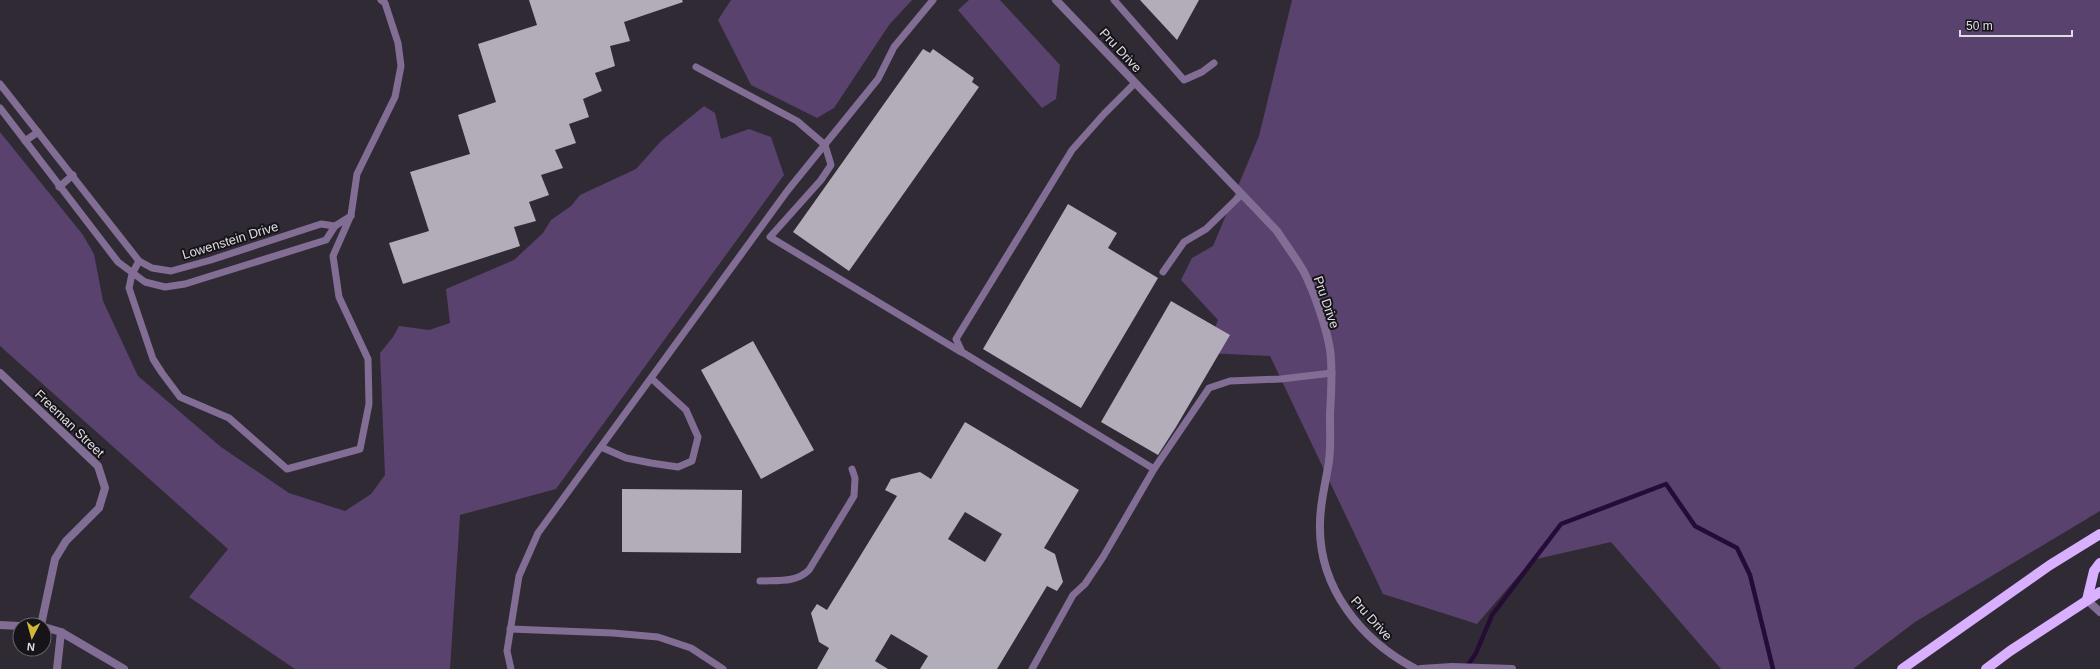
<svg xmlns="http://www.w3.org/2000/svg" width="2100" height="669" font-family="Arial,sans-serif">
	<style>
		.green { fill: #59426d }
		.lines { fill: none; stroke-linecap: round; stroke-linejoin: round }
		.stream { stroke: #250c36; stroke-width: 4.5 }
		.building { fill: #b3adba; fill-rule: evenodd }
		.lane { stroke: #826e95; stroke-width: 7 }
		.street { stroke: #826e95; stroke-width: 8 }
		.primary { stroke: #d9afff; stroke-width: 10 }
		.labels { text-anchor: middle; stroke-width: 4; stroke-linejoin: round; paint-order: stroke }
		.street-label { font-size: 13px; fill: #e0dce3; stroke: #161419 }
	</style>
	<rect width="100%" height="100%" fill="#302a35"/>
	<g class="green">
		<polygon points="731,0 912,0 889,25 834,108 817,118 751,85 718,20"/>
		<polygon points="969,0 1000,0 1060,65 1056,99 1042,108 958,10"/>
		<polygon points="1292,0 2100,0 2100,511 1915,622 1853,669 1721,669 1611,542 1532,560 1477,624 1383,594 1270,356 1205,353 1218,320 1181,280 1192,258 1213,246 1259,136"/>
		<polygon points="704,106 715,113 721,139 749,129 771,137 784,175 556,489 460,515 450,669 295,669 189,597 228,549 0,346 0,132 83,235 94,254 103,301 138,376 221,447 289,493 345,511 371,494 385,475 380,353 393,337 399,326 429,330 450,323 446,289 514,260 543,233 551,220 571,206 580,195 636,169 661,141"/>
	</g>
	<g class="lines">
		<polyline class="stream" points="1466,668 1476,653 1492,615 1561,524 1666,484 1695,526 1737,548 1750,575 1773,669"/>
	</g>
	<g class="building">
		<polygon points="529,0 682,0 683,2 624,22 630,41 610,46 615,66 595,73 602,91 583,99 589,117 569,124 576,143 555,150 563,168 541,175 549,195 529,202 536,221 514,227 520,246 403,284 389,243 429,231 410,172 470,154 458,115 496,102 478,44 537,25"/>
		<polygon points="1140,0 1199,0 1177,40"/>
		<polygon points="923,49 930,53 933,49 974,78 972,82 979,87 849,271 793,232"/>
		<polygon points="1068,204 1117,233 1108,248 1158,278 1081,408 983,349"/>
		<polygon points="1171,301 1230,335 1176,427 1158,455 1101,422"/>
		<polygon points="753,341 814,450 761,479 701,370"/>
		<path d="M965,422L1079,490L1044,548L1055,554L1063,582L1057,591L1047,586L997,669H920L928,656L891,634L875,661L888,669H817L829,648L819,642L811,613L817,604L827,610L897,496L885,490L891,479L920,472L931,479ZM965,512L1002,534L985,562L948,539Z"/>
		<polygon points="622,489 742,490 741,553 622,552"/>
	</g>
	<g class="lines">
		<g class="lane">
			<polyline points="1114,0 1184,80 1202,72 1214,63"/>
			<polyline points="696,67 797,121 825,145 831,165 821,180 770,237 961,352"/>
			<polyline points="1135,83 1104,114 1072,150 956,339 962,352 1154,469"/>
			<polyline points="0,84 139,261 152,268 171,271 211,260 321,224 335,226"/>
			<polyline points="0,108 118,262 145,282 165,287 185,284 326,240 335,226 351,216"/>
			<polyline points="25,141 38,132"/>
			<polyline points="59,187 73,175"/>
			<polyline points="139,261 132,274 129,288 153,359 162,373 180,397 229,418 287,469 360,449 369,404 368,359 339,297 333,256 351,215 357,174 395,97 401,66 398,43 385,3 381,0"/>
			<polyline points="1163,272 1184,242 1206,229 1241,195"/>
			<polyline points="601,447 626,458 651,463 678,467 692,461 698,437 686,410 652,379"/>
			<path d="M760,581C777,580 796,583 809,570L854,496L855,478L852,469"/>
			<polyline points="510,629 613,633 658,637 691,648 723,669"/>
			<polyline points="511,669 507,651 519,576 538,533 788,190 878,79 894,47 933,0"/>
			<polyline points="1032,669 1073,595 1085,584 1103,557 1154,469 1209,388 1230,381 1281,379 1332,373"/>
		</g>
		<g class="street">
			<path d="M1056,0L1277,231C1286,245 1296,258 1304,272C1314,292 1326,326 1330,349C1333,371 1331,393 1330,415C1330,430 1331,446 1329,461C1326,482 1320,502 1320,523C1318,588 1362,641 1416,669"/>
			<polyline points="0,373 98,466 105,488 99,508 66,541 55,559 41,625"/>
			<polyline points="2087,600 2100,612"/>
			<polyline points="0,625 20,626"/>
			<polyline points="44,627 61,632 124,669"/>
			<polyline points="57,669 61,632"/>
			<polyline points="1421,669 1452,667 1512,669"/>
		</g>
		<g class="primary">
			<polyline points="2087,600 2094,571 2100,563"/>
			<polyline points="1902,669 2050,565 2100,534"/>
			<polyline points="1986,669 2010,651 2100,592"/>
		</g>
	</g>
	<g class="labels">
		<g class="street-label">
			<text transform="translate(1121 50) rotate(47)" y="5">Pru Drive</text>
			<text transform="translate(230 240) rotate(-17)" y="5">Lowenstein Drive</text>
			<text transform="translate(1327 302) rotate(71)" y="5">Pru Drive</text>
			<text transform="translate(70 423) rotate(44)" y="5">Freeman Street</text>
			<text transform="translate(1372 618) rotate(48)" y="5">Pru Drive</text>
		</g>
	</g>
	<g transform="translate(32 637) rotate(186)"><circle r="19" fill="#161419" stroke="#67646a"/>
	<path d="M0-3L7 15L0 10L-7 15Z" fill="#d0b836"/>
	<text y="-6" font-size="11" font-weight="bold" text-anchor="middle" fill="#e0dce3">N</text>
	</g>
	<path d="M1960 30v6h112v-6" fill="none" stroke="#e0dce3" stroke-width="2"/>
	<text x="1966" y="30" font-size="12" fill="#e0dce3" stroke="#161419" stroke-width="3" paint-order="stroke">50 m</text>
</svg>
